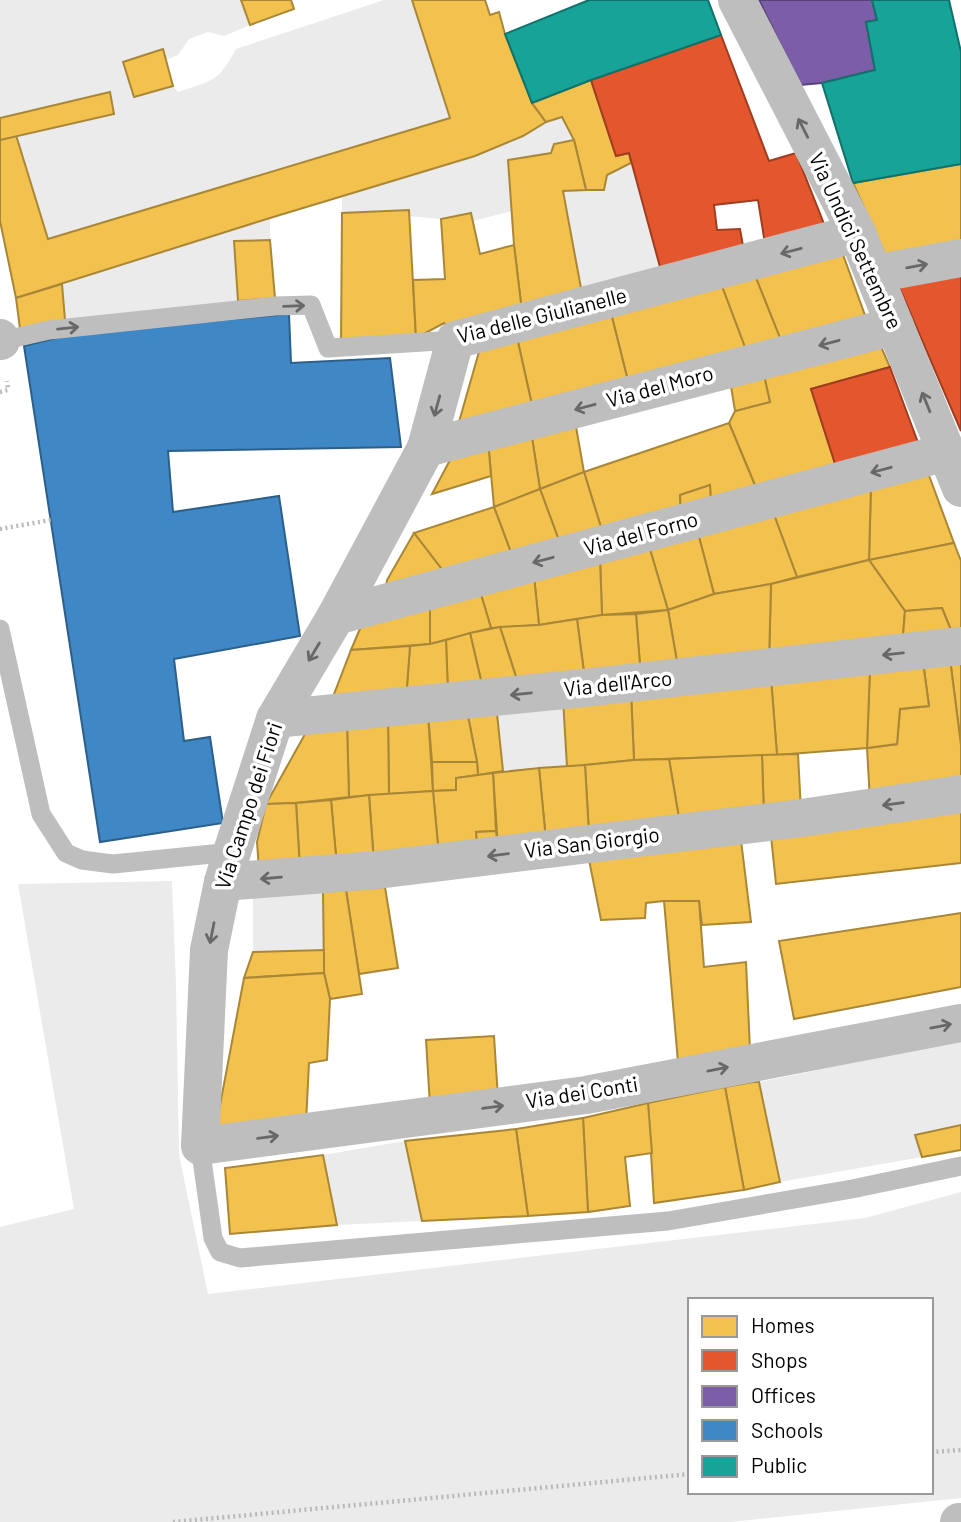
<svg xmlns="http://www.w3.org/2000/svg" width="961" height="1522" font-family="Barlow,sans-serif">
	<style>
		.green { fill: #ebebeb; fill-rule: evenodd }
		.homes { fill: #f2c14e; stroke: #a98737; stroke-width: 2 }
		.shops { fill: #e4572e; stroke: #a03d20; stroke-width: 2 }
		.offices { fill: #7b5ea7; stroke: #564275; stroke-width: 2 }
		.schools { fill: #3f88c5; stroke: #2c5f8a; stroke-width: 2 }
		.public { fill: #17a398; stroke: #10726a; stroke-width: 2 }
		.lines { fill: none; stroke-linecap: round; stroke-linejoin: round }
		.path { stroke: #b9b9b9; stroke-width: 4.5; stroke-dasharray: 2 3.5; stroke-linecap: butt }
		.lane { stroke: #bebebe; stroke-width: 19 }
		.street { stroke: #bebebe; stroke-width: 38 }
		.oneway { stroke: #686868 }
		.labels { text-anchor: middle; stroke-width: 7; stroke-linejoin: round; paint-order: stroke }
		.street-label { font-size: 21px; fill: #000; stroke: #fff }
	</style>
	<rect width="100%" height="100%" fill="#fff"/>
	<g class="green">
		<path d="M0,0H241L250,25L224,36L208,32L189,39L178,55L166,60L163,49L123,62L135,97L173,86L178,92C211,81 219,82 236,49L384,0H412L450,118L48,239L16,135L113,114L110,93L0,118Z"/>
		<polygon points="562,117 574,140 554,144 551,153 511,188 512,211 473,221 470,213 441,219 409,216 409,210 342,213 342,196 523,136 546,122"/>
		<polygon points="631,163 663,278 583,299 563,191 604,190 607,175"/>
		<polygon points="270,218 270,240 234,242 238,301 65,320 61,284"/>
		<polygon points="563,699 567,767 503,771 496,704"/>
		<path d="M172,881L176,985L179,1155L208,1294L865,1218L961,1192V1498L731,1522H0V1227L74,1209L18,884ZM690,1300H931V1492H690Z"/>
		<polygon points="323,892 324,950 253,952 253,893"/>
		<polygon points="961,1041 961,1125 915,1135 922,1157 780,1182 759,1082"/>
		<polygon points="405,1141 422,1221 337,1225 323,1155"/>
	</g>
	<g class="homes">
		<polygon points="241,0 291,0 294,9 250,25"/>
		<polygon points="412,0 485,0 490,15 499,12 505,34 532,103 546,122 523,136 475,156 270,218 16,298 0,221 0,140 16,135 48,239 450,118"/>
		<polygon points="163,49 173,86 134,97 123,62"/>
		<polygon points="591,80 616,156 629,153 631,163 607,175 604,190 586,190 574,140 562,117 546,122 532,103"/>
		<polygon points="110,92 114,114 0,140 0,118"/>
		<polygon points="574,140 586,190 563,191 583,299 522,312 514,245 508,160 551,153 554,144"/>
		<polygon points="961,164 961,250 889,263 853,183"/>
		<polygon points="409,210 416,338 341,342 342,213"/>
		<polygon points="471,213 480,254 514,245 522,312 452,332 444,323 416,338 413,280 445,279 441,219"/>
		<polygon points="270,240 275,298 238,301 234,241"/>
		<polygon points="841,249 870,329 784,348 754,273"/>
		<polygon points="754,273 784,348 749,358 720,281"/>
		<polygon points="720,281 749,358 630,389 610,309"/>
		<polygon points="62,284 65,320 20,329 16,298"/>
		<polygon points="610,309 630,389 534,414 516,333"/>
		<polygon points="516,333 534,414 457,429 482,341"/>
		<polygon points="878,340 890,367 811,389 838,473 759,495 729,423 735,411 770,402 763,371"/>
		<polygon points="763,371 770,402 735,411 730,380"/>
		<polygon points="575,421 584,472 540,489 531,431"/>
		<polygon points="729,423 759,495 711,507 710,485 680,495 681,514 604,537 584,472"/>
		<polygon points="531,431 540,489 494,507 488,440"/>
		<polygon points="488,440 491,476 432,494 450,460"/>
		<polygon points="927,470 954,543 869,560 871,484"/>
		<polygon points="584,472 604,537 561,546 540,489"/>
		<polygon points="871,484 869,560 797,577 773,512"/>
		<polygon points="710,485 711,507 681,514 680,495"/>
		<polygon points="540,489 561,546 513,558 494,507"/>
		<polygon points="494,507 513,558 447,576 414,533"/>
		<polygon points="773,512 797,577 771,584 714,594 698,533"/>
		<polygon points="414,533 447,576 386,586 387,580"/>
		<polygon points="698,533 714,594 668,610 649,546"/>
		<polygon points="954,543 961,561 961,639 955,640 942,608 905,611 869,560"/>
		<polygon points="649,546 668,610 602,615 600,559"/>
		<polygon points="600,559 602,615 539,625 534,576"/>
		<polygon points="869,560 905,611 902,647 769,662 771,584"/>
		<polygon points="534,576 539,625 491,628 480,591"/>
		<polygon points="771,584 769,662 679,673 668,610 714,594"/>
		<polygon points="480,591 491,628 430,644 430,604"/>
		<polygon points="430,604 430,644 351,650 365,617"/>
		<polygon points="942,608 955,640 902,647 905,611"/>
		<polygon points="668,610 679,673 641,678 636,614"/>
		<polygon points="636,614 641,678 585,680 577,619 602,615"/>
		<polygon points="577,619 585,680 518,683 500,627 539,625"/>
		<polygon points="500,627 518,683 483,689 470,633"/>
		<polygon points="470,633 483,689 448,694 446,640"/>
		<polygon points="446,640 448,694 406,700 410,646 430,644"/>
		<polygon points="410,646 406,700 331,702 351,650"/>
		<polygon points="961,657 961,745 950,659"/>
		<polygon points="950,659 961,745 961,786 870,801 867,748 897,744 900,709 929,706 923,662"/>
		<polygon points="923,662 929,706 900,709 897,744 867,748 870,668"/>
		<polygon points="870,668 867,748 777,755 771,678"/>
		<polygon points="771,678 777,755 634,760 631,692"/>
		<polygon points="631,692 634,760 567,767 563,699"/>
		<polygon points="496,704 503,771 478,775 477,762 467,711"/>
		<polygon points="467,711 477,762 432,762 428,714"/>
		<polygon points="428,714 433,791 389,794 388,717"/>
		<polygon points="388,717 389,794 349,797 347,723"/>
		<polygon points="347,723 349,797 296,803 266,804 309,727"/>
		<polygon points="798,754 801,811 764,817 762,755"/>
		<polygon points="762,755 764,817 680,824 669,759"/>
		<polygon points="669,759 680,824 589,834 585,765 634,760"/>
		<polygon points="432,762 477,762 478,775 456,778 456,790 433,791"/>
		<polygon points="585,765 589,834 546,840 539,768"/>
		<polygon points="539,768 546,840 498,848 493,773"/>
		<polygon points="493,773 496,831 476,832 478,851 439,856 433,791 456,790 456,778"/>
		<polygon points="433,791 439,856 374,863 369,795"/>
		<polygon points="369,795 374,863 337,867 331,800"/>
		<polygon points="331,800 337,867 300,869 296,803"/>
		<polygon points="296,803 300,869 259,869 257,842 266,804"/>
		<polygon points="961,805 961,863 776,884 771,836"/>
		<polygon points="496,831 498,848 478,851 476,832"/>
		<polygon points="741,840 751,922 702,925 699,901 664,901 646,903 645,918 601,920 588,855"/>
		<polygon points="385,887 398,968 359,974 346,890"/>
		<polygon points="346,890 362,994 330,999 324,973 323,892"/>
		<polygon points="664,901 699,901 704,967 746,962 750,1050 678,1062"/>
		<polygon points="961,913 961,987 794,1019 779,941"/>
		<polygon points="324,950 324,973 244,978 253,952"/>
		<polygon points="324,973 330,999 327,1060 309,1063 306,1123 214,1137 244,978"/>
		<polygon points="494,1036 498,1098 430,1106 426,1040"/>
		<polygon points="753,1082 759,1082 780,1182 744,1190 725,1087"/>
		<polygon points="725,1087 744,1190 654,1203 648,1103"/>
		<polygon points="648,1103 652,1153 625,1157 630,1206 588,1212 583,1118"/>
		<polygon points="583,1118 588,1212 528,1216 516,1129"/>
		<polygon points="961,1125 961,1150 922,1157 915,1135"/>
		<polygon points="516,1129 528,1216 422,1221 405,1141"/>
		<polygon points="323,1155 337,1225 230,1234 225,1168"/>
	</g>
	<g class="shops">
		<polygon points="721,35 769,161 796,153 828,234 766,250 758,200 714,205 717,230 740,229 745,257 663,278 629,153 616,156 591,80"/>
		<polygon points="961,271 961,431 897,282"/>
		<polygon points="890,367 920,448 838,473 811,389"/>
	</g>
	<polygon class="offices" points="759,0 872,0 877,20 866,22 875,70 822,83 800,85"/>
	<polygon class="schools" points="289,314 291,363 390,358 401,447 168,451 173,512 279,496 300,636 174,659 184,741 210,737 223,823 100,842 24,346 72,334"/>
	<g class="public">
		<polygon points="589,0 708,0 721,35 591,80 532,103 505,34"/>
		<polygon points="872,0 949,0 961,52 961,164 853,183 822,83 875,70 866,22 877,20"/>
	</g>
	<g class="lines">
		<g class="path">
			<polyline points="0,392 8,390 7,381"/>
			<polyline points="0,529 51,520"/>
			<polyline points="931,1452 961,1450"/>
			<polyline points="173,1522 690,1474"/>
		</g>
		<g class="lane">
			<polyline points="1,341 49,330 275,306 311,305 328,348 455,340"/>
			<polyline points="0,629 41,814 66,853 82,860 113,864 232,852"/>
			<polyline points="200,1146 213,1238 220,1252 240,1258 668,1221 852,1189 961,1166"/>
		</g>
		<g class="street">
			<polyline points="737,0 857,233 961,488"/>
			<polyline points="857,233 455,340 426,448 336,616 275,719 232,852 223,882 209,950 200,1146 586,1095 961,1023"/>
			<polyline points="874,274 961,258"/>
			<polyline points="0,338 1,341"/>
			<polyline points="426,448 895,326"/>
			<polyline points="336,616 947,452"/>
			<polyline points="275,719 584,688 961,646"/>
			<polyline points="223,882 377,870 802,818 961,794"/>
			<polyline points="959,1522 961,1522"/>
		</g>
	</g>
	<defs><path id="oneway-shaft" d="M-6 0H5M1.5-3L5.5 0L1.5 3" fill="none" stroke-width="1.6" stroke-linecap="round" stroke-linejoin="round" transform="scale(1.75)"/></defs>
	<g class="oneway">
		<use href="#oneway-shaft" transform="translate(803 128) rotate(-117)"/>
		<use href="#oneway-shaft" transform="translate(791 251) rotate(165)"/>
		<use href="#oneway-shaft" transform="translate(917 266) rotate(-10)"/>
		<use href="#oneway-shaft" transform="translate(294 306) rotate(-2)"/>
		<use href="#oneway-shaft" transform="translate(68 328) rotate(-6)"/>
		<use href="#oneway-shaft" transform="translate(829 343) rotate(165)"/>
		<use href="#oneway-shaft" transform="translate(926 402) rotate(-112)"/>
		<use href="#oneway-shaft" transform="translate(437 406) rotate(105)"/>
		<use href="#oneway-shaft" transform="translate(585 407) rotate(165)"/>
		<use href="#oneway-shaft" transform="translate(881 470) rotate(165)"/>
		<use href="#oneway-shaft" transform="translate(543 560) rotate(165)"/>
		<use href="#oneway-shaft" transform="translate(314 652) rotate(121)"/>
		<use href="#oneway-shaft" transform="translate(893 654) rotate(174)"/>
		<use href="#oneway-shaft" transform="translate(521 694) rotate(174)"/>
		<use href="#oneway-shaft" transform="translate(893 804) rotate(172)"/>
		<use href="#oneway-shaft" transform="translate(498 855) rotate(173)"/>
		<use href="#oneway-shaft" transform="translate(271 878) rotate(175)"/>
		<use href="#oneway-shaft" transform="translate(212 933) rotate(101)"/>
		<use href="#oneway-shaft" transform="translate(941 1026) rotate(-11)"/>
		<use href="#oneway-shaft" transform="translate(718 1069) rotate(-11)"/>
		<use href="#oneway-shaft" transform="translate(493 1107) rotate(-8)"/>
		<use href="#oneway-shaft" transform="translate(268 1137) rotate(-8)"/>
	</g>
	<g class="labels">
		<g class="street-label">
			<text transform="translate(855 241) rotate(65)" y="7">Via Undici Settembre</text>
			<text transform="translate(542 316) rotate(-14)" y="7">Via delle Giulianelle</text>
			<text transform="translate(660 387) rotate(-15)" y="7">Via del Moro</text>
			<text transform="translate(641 534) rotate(-15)" y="7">Via del Forno</text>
			<text transform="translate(618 684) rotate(-6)" y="7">Via dell'Arco</text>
			<text transform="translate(249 806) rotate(-72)" y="7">Via Campo dei Fiori</text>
			<text transform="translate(592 843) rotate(-7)" y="7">Via San Giorgio</text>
			<text transform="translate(582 1093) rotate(-9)" y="7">Via dei Conti</text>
		</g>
	</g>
	<rect x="688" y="1298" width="245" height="196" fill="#ffffff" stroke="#999999" stroke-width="2"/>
	<rect x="702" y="1316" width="35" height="21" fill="#f2c14e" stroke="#999999" stroke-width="2"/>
	<text x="751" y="1333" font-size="21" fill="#000000">Homes</text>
	<rect x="702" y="1350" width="35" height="21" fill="#e4572e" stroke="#999999" stroke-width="2"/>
	<text x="751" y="1368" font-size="21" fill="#000000">Shops</text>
	<rect x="702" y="1386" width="35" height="21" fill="#7b5ea7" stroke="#999999" stroke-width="2"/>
	<text x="751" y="1403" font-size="21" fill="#000000">Offices</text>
	<rect x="702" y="1420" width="35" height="21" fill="#3f88c5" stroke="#999999" stroke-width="2"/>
	<text x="751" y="1438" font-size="21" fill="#000000">Schools</text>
	<rect x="702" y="1456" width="35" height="21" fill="#17a398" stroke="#999999" stroke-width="2"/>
	<text x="751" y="1473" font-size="21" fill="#000000">Public</text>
</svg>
